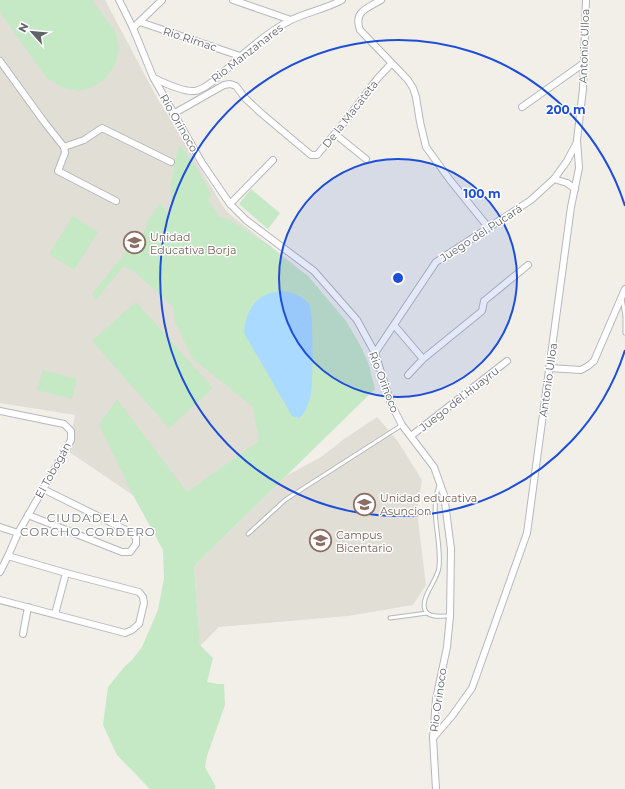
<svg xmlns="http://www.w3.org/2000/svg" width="625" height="789" font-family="Montserrat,sans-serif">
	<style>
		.education { fill: #e1ded6 }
		.green { fill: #c5e8c5 }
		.water { fill: #aadaff }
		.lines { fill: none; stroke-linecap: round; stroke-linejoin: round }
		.lane-casing { stroke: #b5b8bc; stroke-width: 5 }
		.street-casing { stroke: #b5b8bc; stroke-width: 8 }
		.lane { stroke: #fff; stroke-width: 3 }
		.street { stroke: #fff; stroke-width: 6 }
		.ring { fill: none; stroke: #1d4ed8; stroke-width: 2 }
		.labels { text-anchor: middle; stroke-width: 3; stroke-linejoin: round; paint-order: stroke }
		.street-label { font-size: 11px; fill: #5f6368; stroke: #fff }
		.education-label { font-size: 11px; fill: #785e54; stroke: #fff; text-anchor: start }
		.neighbourhood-label { font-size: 12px; letter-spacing: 1px; fill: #70757a; stroke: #fff }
		.centre { fill: #1d4ed8; stroke: #fff; stroke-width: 2 }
		.ring-label { font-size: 12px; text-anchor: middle; font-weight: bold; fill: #1d4ed8; stroke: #fff; stroke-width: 3; stroke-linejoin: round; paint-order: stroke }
	</style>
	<rect width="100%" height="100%" fill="#f1efe8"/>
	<g class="education">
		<polygon points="0,0 105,0 156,96 226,211 308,276 346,323 363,350 310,432 178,526 68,451 75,415 0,403"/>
		<polygon points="377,417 397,440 422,480 417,512 426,585 413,605 348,616 219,627 200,646 194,566 286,476 321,457 344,439"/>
	</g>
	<g class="green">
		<polygon points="0,0 92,0 116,33 119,50 115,65 105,79 93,87 78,91 61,87 47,78 0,13"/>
		<polygon points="181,146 195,166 212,195 208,199 214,208 219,217 228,219 270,246 282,257 308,276 346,321 359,343 368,362 375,389 194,566 200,645 213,658 207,682 218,684 224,684 225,705 207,756 205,767 216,787 214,789 150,789 117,755 103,725 108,687 125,666 132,660 142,647 158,610 164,578 163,550 133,495 99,425 117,399 187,492 259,441 253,407 193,359 175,322 173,307 143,279 132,270 123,267 96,300 92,294 126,252 128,242 142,234 146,228 147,221 161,203 166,212 171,212 171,183 178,148"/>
		<polygon points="251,189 280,213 268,229 239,204"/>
		<polygon points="73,216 98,232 74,270 49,254"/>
		<polygon points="136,302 213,388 169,428 92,341"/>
		<polygon points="43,370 77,379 72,399 37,390"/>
	</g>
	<path class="water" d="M282,291C291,292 303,296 309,304C314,313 313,382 311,394C309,401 306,414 299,418L292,416L244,333C246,309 256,293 282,291Z"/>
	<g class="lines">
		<defs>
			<g id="lane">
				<polyline points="622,298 625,316"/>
				<polyline points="625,317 625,333"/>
				<path d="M439,486C429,512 442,540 439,567C438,580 420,597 425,610C428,618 442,616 450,616"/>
				<polyline points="248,534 285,500 402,425"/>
				<polyline points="390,618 427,613"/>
			</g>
			<g id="street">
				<polyline points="119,0 133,28 153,77 202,163 230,204 246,220 314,271 357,320 375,353 391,404 402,425 434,467 444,495 451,549 450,616 447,647 436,699 433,738 436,789"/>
				<polyline points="233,0 291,20"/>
				<path d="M381,0C368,8 353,11 360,30L408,80L413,88L416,97L420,122L426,147L450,180L488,227"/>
				<polyline points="140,22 240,56"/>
				<polyline points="133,28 162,0"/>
				<polyline points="0,61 45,123 64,147 65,153 58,171 116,201"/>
				<path d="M154,78C164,83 183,92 195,91C209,89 230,65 241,56C256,43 273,29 291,20C307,12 326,9 342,0"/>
				<polyline points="522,107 584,63"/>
				<polyline points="173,114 224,85 230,84 236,86 244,97 261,113 311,155 317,155 347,119 377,79 391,64"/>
				<polyline points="335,134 366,159"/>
				<polyline points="64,147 84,140 102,128 171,162"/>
				<polyline points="554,179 567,183 575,189"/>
				<polyline points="230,204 273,160"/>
				<polyline points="394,325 423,359"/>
				<polyline points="375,353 436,262 531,200 554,179 567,161 577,142"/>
				<polyline points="549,368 581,370 588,366 594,361 625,289"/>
				<polyline points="408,375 423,359 482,311 484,301 528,265"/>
				<polyline points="0,411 64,424 71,431 71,440 18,533 8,556 0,572"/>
				<polyline points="411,436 507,361"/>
				<polyline points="28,515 122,552 130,552 136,544 136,538 132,533 43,489"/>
				<polyline points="0,527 18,533"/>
				<polyline points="0,600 125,633 132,630 139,624 144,603 143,597 139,592 66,573 8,556"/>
				<polyline points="55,614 66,573"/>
				<polyline points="23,634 28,607"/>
				<polyline points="433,738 452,716 472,688 527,533 571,207 579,168 577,140 583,89 586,0"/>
			</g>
		</defs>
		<use href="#lane" class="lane-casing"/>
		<use href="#street" class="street-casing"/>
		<use href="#lane" class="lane"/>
		<use href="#street" class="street"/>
	</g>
	<circle cx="398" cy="278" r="119" fill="#1d4ed8" fill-opacity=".12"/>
	<g class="ring">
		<circle cx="398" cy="278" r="119"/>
		<path d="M625 350A238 238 0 1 1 625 206"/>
	</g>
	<defs>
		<symbol id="school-ring" viewBox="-11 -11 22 22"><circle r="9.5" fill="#fff" stroke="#8d6e63" stroke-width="1.5"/><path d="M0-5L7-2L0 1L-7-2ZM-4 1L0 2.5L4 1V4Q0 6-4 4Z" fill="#8d6e63"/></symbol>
		<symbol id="university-ring" viewBox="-11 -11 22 22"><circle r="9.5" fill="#fff" stroke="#8d6e63" stroke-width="1.5"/><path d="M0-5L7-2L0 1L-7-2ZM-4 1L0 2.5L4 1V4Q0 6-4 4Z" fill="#8d6e63"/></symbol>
	</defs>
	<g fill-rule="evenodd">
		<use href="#school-ring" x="122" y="230" width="25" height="25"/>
		<use href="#university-ring" x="352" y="492" width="25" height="25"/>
		<use href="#university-ring" x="308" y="528" width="25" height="25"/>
	</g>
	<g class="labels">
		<g class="street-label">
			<text transform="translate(190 39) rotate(18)" y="4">Rio Rimac</text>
			<text transform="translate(584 46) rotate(-88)" y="4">Antonio Ulloa</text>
			<text transform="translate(247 53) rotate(-38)" y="4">Rio Manzanares</text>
			<text transform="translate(350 114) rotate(-52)" y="4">De la Macateta</text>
			<text transform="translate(179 123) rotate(60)" y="4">Rio Orinoco</text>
			<text transform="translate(481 233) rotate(-33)" y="4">Juego del Pucará</text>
			<text transform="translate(548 380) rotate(-82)" y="4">Antonio Ulloa</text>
			<text transform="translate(384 382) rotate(69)" y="4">Rio Orinoco</text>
			<text transform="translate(459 399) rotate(-38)" y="4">Juego del Huayru</text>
			<text transform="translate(53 470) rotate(-61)" y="4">El Tobogán</text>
			<text transform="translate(438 700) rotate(-82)" y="4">Rio Orinoco</text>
		</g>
		<g class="education-label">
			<text x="150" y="241">Unidad<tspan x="150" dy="13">Educativa Borja</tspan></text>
			<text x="380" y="502">Unidad educativa<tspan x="380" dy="13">Asuncion</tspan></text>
			<text x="336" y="539">Campus<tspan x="336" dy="13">Bicentario</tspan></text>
		</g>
		<g class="neighbourhood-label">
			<text x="88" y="522">CIUDADELA<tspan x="88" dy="14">CORCHO CORDERO</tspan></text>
		</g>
	</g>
	<circle cx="398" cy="278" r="6" class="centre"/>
	<g class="ring-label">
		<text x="566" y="114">200 m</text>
		<text x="482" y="198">100 m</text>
	</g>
	<g transform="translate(32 32) rotate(297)" stroke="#ffffff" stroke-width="3" paint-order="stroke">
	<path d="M0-3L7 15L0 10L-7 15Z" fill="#5f6368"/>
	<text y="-6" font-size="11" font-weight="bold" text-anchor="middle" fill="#5f6368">N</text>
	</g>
</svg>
